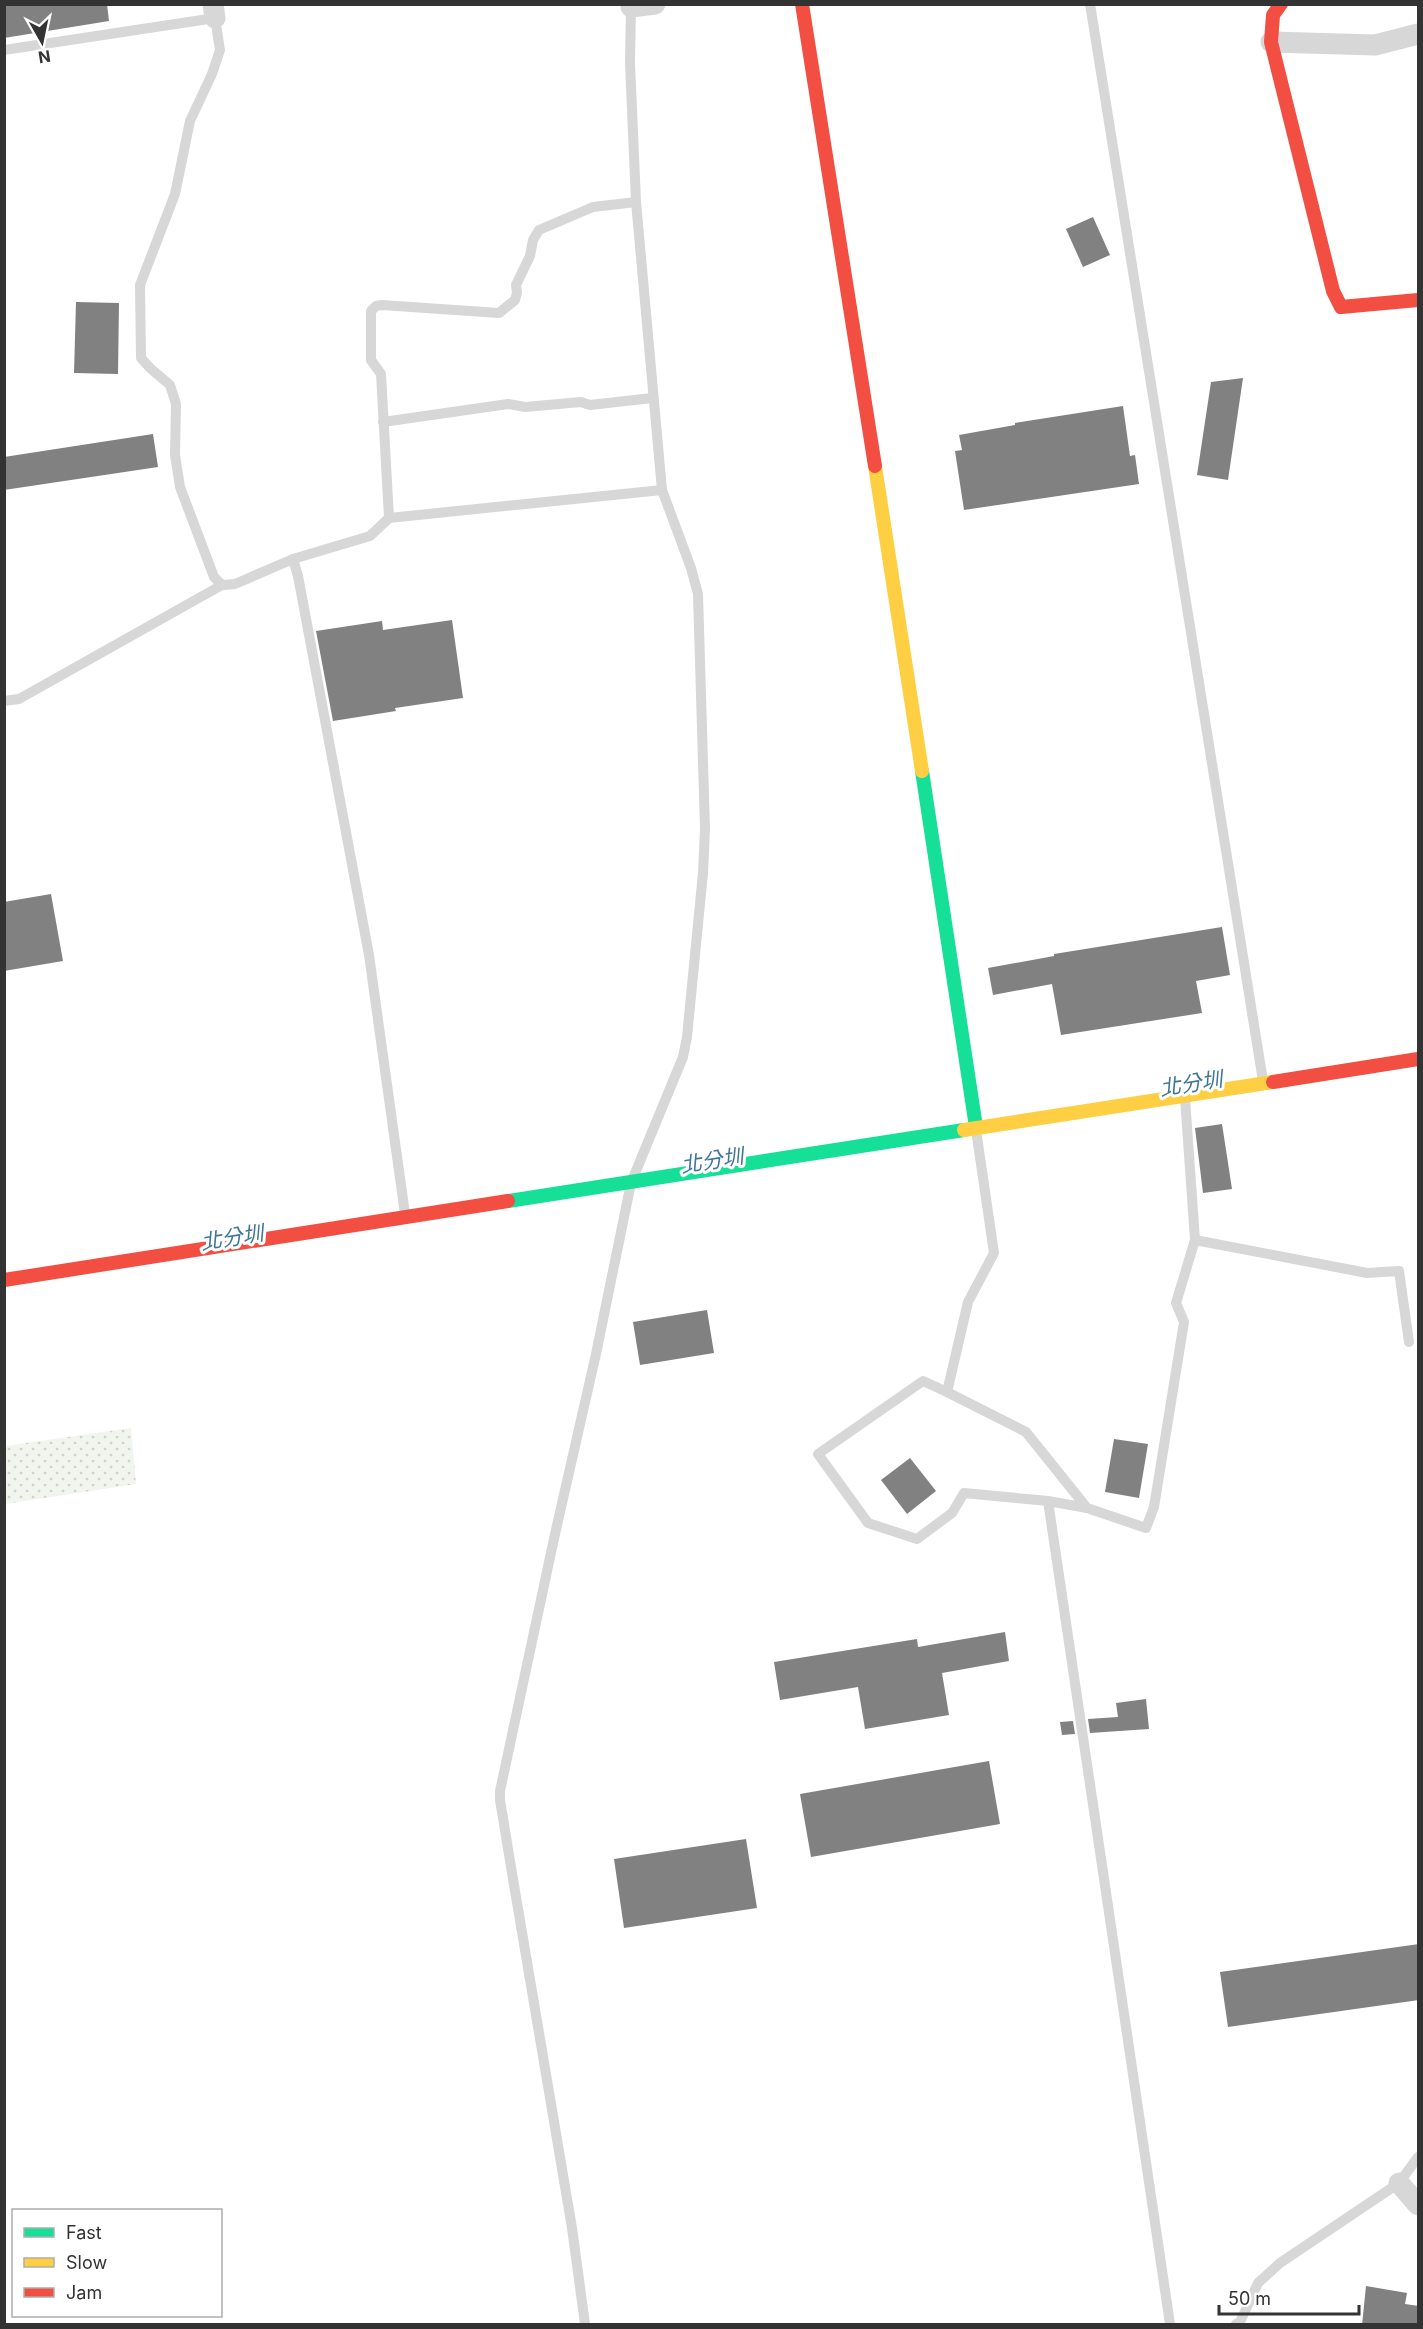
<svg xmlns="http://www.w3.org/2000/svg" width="1423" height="2329" font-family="Inter,'Noto Sans TC',sans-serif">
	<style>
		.grass { fill: url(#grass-dots) }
		.building { fill: #818181 }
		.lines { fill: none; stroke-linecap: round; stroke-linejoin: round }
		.lane { stroke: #d7d7d7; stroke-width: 10 }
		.street { stroke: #d7d7d7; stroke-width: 21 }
		.fast { stroke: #16e098; stroke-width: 14 }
		.slow { stroke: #ffcf43; stroke-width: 14 }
		.jam { stroke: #f24e42; stroke-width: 14 }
		.labels { text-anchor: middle; stroke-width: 6; stroke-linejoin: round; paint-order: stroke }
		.water-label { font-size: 21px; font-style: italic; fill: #3f7597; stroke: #fff }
	</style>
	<defs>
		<pattern id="grass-dots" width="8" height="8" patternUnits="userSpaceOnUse" patternTransform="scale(1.5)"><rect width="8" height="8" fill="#f1f5ed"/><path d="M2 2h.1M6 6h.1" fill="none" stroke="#cfd2cc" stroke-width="1.8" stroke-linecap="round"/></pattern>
	</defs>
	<rect width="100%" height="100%" fill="#fff"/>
	<polygon class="grass" points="131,1428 136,1484 5,1504 5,1446"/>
	<g class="building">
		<polygon points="4,4 107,4 109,21 4,38"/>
		<polygon points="1093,217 1110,255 1083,267 1066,229"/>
		<polygon points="76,302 119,303 118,374 74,373"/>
		<polygon points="1243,378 1228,480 1197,475 1211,382"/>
		<polygon points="1123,406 1130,456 1135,455 1139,484 964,510 955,451 962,450 959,435 1015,425 1015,423"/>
		<polygon points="153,434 158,467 4,490 4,457"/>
		<polygon points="452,620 463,698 395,708 396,711 333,721 316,631 382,621 383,630"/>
		<polygon points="51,894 63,961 4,971 4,902"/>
		<polygon points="1222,927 1230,975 1196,981 1202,1013 1061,1035 1052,984 993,995 988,968 1054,956 1054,954"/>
		<polygon points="1222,1124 1232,1189 1203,1193 1195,1128"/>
		<polygon points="707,1310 714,1353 640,1365 633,1322"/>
		<polygon points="1114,1439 1148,1444 1139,1498 1105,1492"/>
		<polygon points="910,1458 936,1491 907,1514 881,1480"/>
		<polygon points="1005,1632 1009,1661 942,1673 949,1715 865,1729 858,1687 780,1700 774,1662 917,1639 918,1647"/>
		<polygon points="1146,1699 1149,1729 1090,1733 1088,1719 1118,1717 1116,1703"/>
		<polygon points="1073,1721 1075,1734 1062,1735 1060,1722"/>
		<polygon points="989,1761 1000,1824 811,1857 800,1794"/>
		<polygon points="746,1839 757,1908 624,1928 614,1859"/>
		<polygon points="1419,1944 1419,2000 1228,2027 1220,1972"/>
		<polygon points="1366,2286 1407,2293 1405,2304 1419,2306 1419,2325 1362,2325"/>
	</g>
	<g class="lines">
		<g class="lane">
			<polyline points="1090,4 1263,1081"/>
			<polyline points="4,50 215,18 220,50 212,74 190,121 175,194 140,285 141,358 150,368 170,385 176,404 175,455 180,487 214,577 222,585 235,584 293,559 298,576 369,955 405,1214"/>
			<polyline points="383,422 508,404 525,407 581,402 590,405 652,398"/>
			<polyline points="389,518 381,374 371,360 371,311 376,306 382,305 499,313 515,300 517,293 516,285 530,256 533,240 539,230 593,207 636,202"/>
			<polyline points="293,559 370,536 389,518 662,490"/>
			<polyline points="4,701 19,699 222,585"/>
			<polyline points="976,1130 994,1253 968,1302 947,1392 923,1381 818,1454 868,1523 917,1539 952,1513 964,1493 1048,1501 1170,2324"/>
			<polyline points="1195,1240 1367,1273 1399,1271 1409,1342"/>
			<polyline points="947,1392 1026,1432 1087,1508 1146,1528 1154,1507 1184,1322 1176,1303 1195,1240 1185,1098"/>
			<polyline points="1048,1501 1087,1508"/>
			<polyline points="585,2324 572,2228 512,1873 500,1800 500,1791 555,1534 596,1354 631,1183 683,1057 687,1037 703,873 705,829 698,594 691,568 662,490 636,202 630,63 631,4"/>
			<polyline points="1236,2324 1240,2322 1258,2283 1280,2263 1399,2183 1418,2157"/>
		</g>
		<g class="street">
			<polyline points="213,4 215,18"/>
			<polyline points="631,7 655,4"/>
			<polyline points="1271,42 1375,45 1418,34"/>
			<polyline points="1399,2183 1418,2205"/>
		</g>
		<g class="fast">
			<polyline points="922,771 976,1127"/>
			<polyline points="508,1201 964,1130"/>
		</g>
		<g class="slow">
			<polyline points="875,466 922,771"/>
			<polyline points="964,1130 1273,1082"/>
		</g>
		<g class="jam">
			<polyline points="802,4 875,466"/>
			<polyline points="1281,4 1273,15 1271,42 1333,291 1341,307 1418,300"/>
			<polyline points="1273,1082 1418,1059"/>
			<polyline points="4,1280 508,1201"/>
		</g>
	</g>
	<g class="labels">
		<g class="water-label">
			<text transform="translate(1191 1084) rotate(-9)" y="7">北分圳</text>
			<text transform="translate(712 1161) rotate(-9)" y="7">北分圳</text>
			<text transform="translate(232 1238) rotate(-9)" y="7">北分圳</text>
		</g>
	</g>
	<rect width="1423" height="2329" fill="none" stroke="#333333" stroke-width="12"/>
	<rect x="12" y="2209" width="210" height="108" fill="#ffffff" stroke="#adadad" stroke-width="1.5"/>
	<rect x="24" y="2228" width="30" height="9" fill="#16e098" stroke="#adadad" stroke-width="1.5"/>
	<text x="66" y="2239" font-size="18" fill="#333333">Fast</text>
	<rect x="24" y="2258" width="30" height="9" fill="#ffcf43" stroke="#adadad" stroke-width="1.5"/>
	<text x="66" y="2269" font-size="18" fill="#333333">Slow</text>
	<rect x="24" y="2288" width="30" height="9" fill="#f24e42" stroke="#adadad" stroke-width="1.5"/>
	<text x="66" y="2299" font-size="18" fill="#333333">Jam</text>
	<g transform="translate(42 42) rotate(171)" stroke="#ffffff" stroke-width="4.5" paint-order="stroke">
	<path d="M0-4.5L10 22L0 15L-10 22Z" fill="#333333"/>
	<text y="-9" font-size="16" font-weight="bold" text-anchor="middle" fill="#333333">N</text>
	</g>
	<path d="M1219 2305v9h140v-9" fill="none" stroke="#333333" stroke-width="3"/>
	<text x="1228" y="2305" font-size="18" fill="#333333" stroke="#ffffff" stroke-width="4.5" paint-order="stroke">50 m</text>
</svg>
